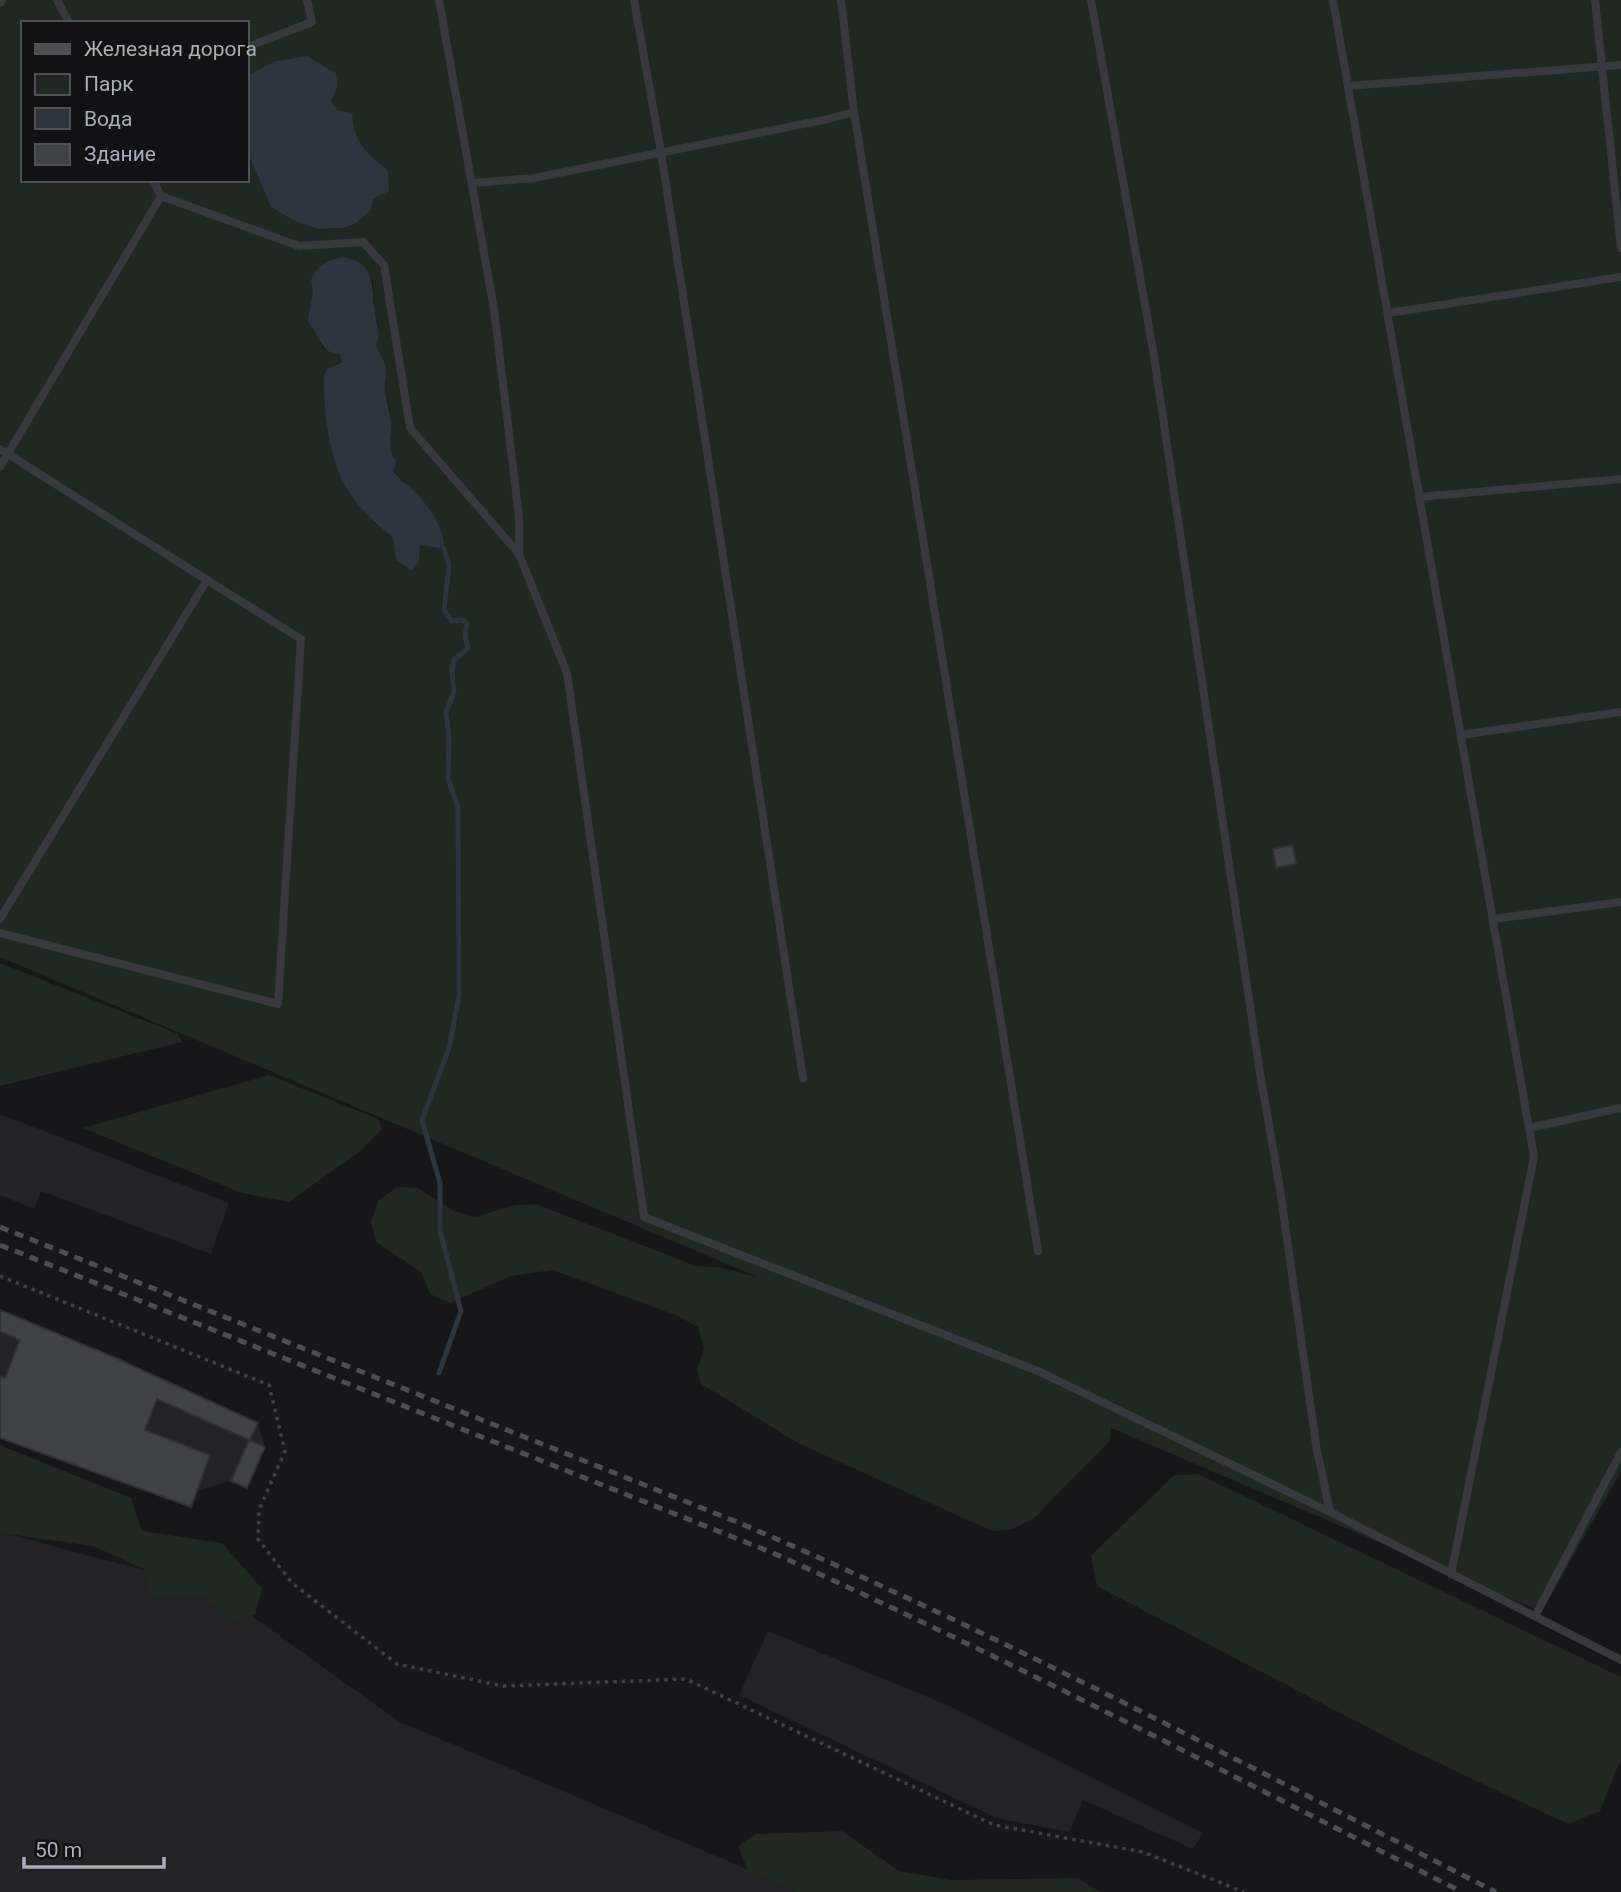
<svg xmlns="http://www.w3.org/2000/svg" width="1621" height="1892" font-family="Roboto,sans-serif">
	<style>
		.built { fill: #232326 }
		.green { fill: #1f2821; fill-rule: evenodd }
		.water { fill: #2d353e }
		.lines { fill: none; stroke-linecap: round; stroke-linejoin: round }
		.stream { stroke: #2d353e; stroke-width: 5 }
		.building { fill: #414246; stroke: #313135; stroke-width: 2 }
		.path { stroke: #3e4045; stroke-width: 3.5; stroke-dasharray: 3.5 5; stroke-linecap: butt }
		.service { stroke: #38393e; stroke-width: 8 }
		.rail { stroke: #4b4d54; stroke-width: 5; stroke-dasharray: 9 7; stroke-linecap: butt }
	</style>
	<rect width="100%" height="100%" fill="#171719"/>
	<g class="built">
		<polygon points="0,1114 229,1203 211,1254 41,1191 34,1209 0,1195"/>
		<polygon points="0,1310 118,1359 258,1423 265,1447 247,1488 231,1481 197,1491 191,1507 0,1438"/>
		<polygon points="0,1532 215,1589 398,1721 801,1892 0,1892"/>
		<polygon points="768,1631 947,1705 1203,1833 1193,1849 1083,1800 1069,1832 996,1818 739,1695"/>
	</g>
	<g class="green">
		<path d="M0,0H1621V1471L1542,1612L1111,1428L1109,1442L1033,1519L1013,1529L992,1531L800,1444L701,1384L697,1370L704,1348L698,1327L678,1316L553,1270L511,1276L450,1303L430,1294L421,1272L376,1242L371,1221L379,1200L397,1187L418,1188L454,1211L475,1217L515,1205L536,1204L696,1266L718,1267L758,1277L0,957ZM23,23H247V76L275,61L307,56L336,73L338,86L330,101L337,110L351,114C354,143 365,153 388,170L372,199L356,223L342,228L318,229L294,221L271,207L247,151V180H23ZM373,281L374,313L379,325L375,344L378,353L386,366L385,391L390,410L391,430L390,454L396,460L394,471C400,480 407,484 414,491C428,505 445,529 444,549L393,538L375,523L329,436L324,377L335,364L342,362L339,354L322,348L316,330L308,322C308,311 313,302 314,291Z"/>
		<polygon points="0,963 178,1034 182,1042 0,1086"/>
		<polygon points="269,1075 378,1119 382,1129 362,1150 289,1202 242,1193 83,1128"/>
		<polygon points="0,1445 131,1498 142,1531 222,1543 262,1589 255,1614 234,1622 203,1595 150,1596 144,1569 93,1546 0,1533"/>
		<polygon points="1198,1474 1621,1677 1621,1759 1600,1811 1568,1824 1411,1750 1097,1586 1091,1556 1174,1475"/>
		<polygon points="842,1831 899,1871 950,1880 1078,1878 1100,1892 798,1892 748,1871 738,1846 755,1834"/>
	</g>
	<g class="water">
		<path d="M307,56L336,73L338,86L331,101L337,110L352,113C354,143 365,152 388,170L389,191L373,199L371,210L356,223L343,228L318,229L294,221L271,207L247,151V76L275,61Z"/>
		<path d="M342,257C374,262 372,282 374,309C375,318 379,327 379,337L376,344C378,353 385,360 386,369C387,376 384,384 385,391C387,404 392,416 391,429C391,442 387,450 396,460L394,472C400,480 407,484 414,491C429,505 445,529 444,549L420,545L419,562L412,571L396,560L393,538C375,523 354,504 343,482C329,454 323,408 324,377L327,369L342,362L339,354C319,353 320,334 308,322C308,306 316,297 311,280C318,265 326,261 342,257Z"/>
	</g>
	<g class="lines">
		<polyline class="stream" points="439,1373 461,1311 440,1231 440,1183 422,1120 449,1048 459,996 458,807 448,779 449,738 446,712 454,692 452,670 454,660 468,648 465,635 467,624 463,620 452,621 444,610 449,565 444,549"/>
	</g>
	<g class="building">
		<polygon points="1293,845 1296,864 1276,868 1273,849"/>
		<polygon points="0,1310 118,1359 258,1423 249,1440 157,1399 145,1430 210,1455 191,1507 0,1438 0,1376 5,1378 20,1340 0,1331"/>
		<polygon points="249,1440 265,1447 247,1488 231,1481"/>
	</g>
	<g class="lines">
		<polyline class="path" points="0,1276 269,1385 285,1451 259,1510 258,1539 292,1583 397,1664 503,1686 686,1679 994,1825 1143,1852 1244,1892"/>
		<g class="service">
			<polyline points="57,0 69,23"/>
			<polyline points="439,0 494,309 519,517 519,554"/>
			<polyline points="634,0 661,152 803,1078"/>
			<polyline points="841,0 854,112 1038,1251"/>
			<polyline points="1091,0 1153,350 1259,1067 1280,1189 1316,1445 1330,1512"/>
			<polyline points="1333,0 1534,1157 1451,1574"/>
			<polyline points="1595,0 1621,248"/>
			<polyline points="0,3 2,0"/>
			<polyline points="247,47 312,22 307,0"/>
			<polyline points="1348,86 1621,65"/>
			<polyline points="473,183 534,178 828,119 854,112"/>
			<polyline points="161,196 299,246 363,242 384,265 410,428 519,554 567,673 644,1217 1040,1372 1330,1512 1621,1660"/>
			<polyline points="1388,313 1621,277"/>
			<polyline points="0,449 207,580 0,919"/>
			<polyline points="0,467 161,196 153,180"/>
			<polyline points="1420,497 1621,479"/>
			<polyline points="1461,735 1621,712"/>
			<polyline points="1493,919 1621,902"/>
			<polyline points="0,933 278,1004 301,639 207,580"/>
			<polyline points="1529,1128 1621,1108"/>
			<polyline points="1535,1616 1621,1452"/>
		</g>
		<g class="rail">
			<path d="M0,1227L737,1522C996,1632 1245,1765 1496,1892"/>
			<path d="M0,1245L773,1553C1007,1658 1234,1777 1462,1892"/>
		</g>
	</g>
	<rect x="21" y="21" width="228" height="161" fill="#121214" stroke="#4e5056" stroke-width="2"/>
	<rect x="35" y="44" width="35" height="10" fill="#4b4d54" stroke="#4e5056" stroke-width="2"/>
	<text x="84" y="56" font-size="21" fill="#a9adb9">Железная дорога</text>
	<rect x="35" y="74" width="35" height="21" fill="#1f2821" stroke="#4e5056" stroke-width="2"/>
	<text x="84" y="91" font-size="21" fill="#a9adb9">Парк</text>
	<rect x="35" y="108" width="35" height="21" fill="#2d353e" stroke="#4e5056" stroke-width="2"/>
	<text x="84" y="126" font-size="21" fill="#a9adb9">Вода</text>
	<rect x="35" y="144" width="35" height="21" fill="#414246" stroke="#4e5056" stroke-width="2"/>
	<text x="84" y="161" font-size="21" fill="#a9adb9">Здание</text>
	<path d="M24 1857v10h140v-10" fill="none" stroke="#a9adb9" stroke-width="3.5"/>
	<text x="35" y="1857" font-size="21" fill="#a9adb9" stroke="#121214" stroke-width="5" paint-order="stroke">50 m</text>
</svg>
